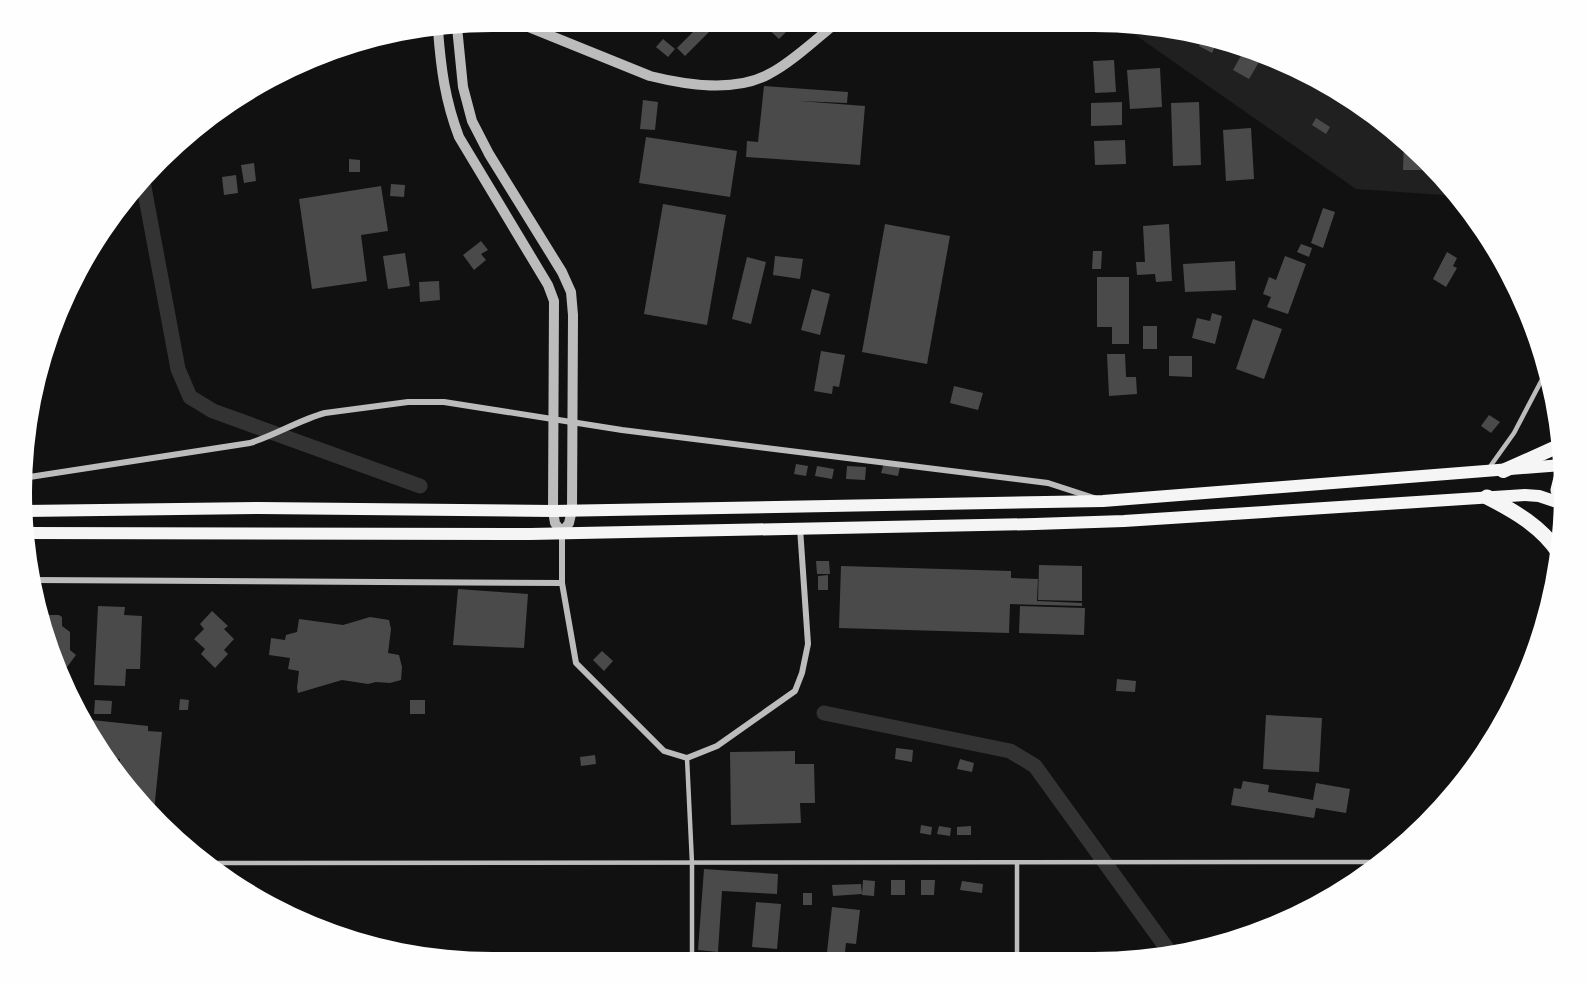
<svg xmlns="http://www.w3.org/2000/svg" width="1586" height="984" font-family="Cabin,sans-serif">
	<style>
		.green { fill: #202020 }
		.lines { fill: none; stroke-linecap: round; stroke-linejoin: round }
		.canal { stroke: #333; stroke-width: 15 }
		.building { fill: #4a4a4a }
		.service { stroke: #bcbcbc; stroke-width: 4.5 }
		.minor { stroke: #bcbcbc; stroke-width: 6 }
		.tertiary { stroke: #bcbcbc; stroke-width: 10 }
		.secondary { stroke: #f5f5f5; stroke-width: 12 }
		.primary { stroke: #f5f5f5; stroke-width: 14 }
		.trunk { stroke: #f5f5f5; stroke-width: 15 }
	</style>
	<rect width="100%" height="100%" fill="#111"/>
	<polygon class="green" points="1121,25 1155,25 1274,57 1381,119 1448,182 1458,196 1356,189"/>
	<g class="lines">
		<g class="canal">
			<polyline points="143,182 178,369 190,397 213,411 420,486"/>
			<polyline points="824,713 1010,751 1035,766 1171,954"/>
		</g>
	</g>
	<g class="building">
		<polygon points="654,22 675,22 662,32"/>
		<polygon points="703,22 712,29 685,56 677,48"/>
		<polygon points="762,23 795,23 779,39"/>
		<polygon points="1203,38 1217,42 1212,53 1199,46"/>
		<polygon points="663,39 675,49 668,57 656,47"/>
		<polygon points="1243,52 1259,62 1249,79 1233,70"/>
		<polygon points="1114,60 1116,92 1095,93 1093,61"/>
		<polygon points="1160,68 1162,107 1130,109 1127,70"/>
		<polygon points="764,86 848,92 847,103 799,101 865,106 860,165 746,157 747,141 758,142"/>
		<polygon points="643,100 658,102 655,130 640,129"/>
		<polygon points="1122,102 1122,125 1091,126 1091,103"/>
		<polygon points="1199,102 1201,165 1173,166 1171,103"/>
		<polygon points="1316,118 1330,127 1326,134 1312,125"/>
		<polygon points="1251,128 1254,179 1226,181 1223,130"/>
		<polygon points="646,137 737,151 730,197 639,183"/>
		<polygon points="1125,140 1126,164 1095,165 1094,141"/>
		<polygon points="1404,140 1417,153 1417,161 1426,161 1436,170 1403,170"/>
		<polygon points="349,159 360,160 360,172 349,172"/>
		<polygon points="254,163 256,181 244,183 241,165"/>
		<polygon points="236,175 238,193 224,195 222,177"/>
		<polygon points="391,184 405,185 404,197 390,196"/>
		<polygon points="381,186 388,231 361,235 367,281 312,289 299,199"/>
		<polygon points="663,204 726,215 707,325 644,314"/>
		<polygon points="1323,208 1335,212 1323,248 1311,243"/>
		<polygon points="885,224 950,236 927,364 862,352"/>
		<polygon points="1169,224 1172,281 1156,282 1155,274 1137,275 1136,262 1145,262 1143,226"/>
		<polygon points="481,241 488,250 481,254 486,260 474,270 463,255"/>
		<polygon points="1301,244 1312,248 1309,257 1297,252"/>
		<polygon points="1093,251 1102,251 1101,269 1092,269"/>
		<polygon points="1447,252 1457,258 1453,266 1457,268 1446,287 1433,279"/>
		<polygon points="405,253 410,286 388,289 383,256"/>
		<polygon points="775,256 803,259 800,279 773,275"/>
		<polygon points="1285,256 1306,264 1288,314 1267,307 1271,297 1263,294 1269,277 1276,280"/>
		<polygon points="747,257 766,262 751,324 732,319"/>
		<polygon points="1235,261 1236,290 1185,292 1183,264"/>
		<polygon points="1097,277 1129,277 1129,344 1112,344 1112,327 1097,327"/>
		<polygon points="439,281 440,300 420,302 419,282"/>
		<polygon points="812,289 830,294 820,335 801,330"/>
		<polygon points="1212,313 1222,316 1215,344 1192,338 1197,318 1210,321"/>
		<polygon points="1253,319 1282,329 1264,379 1236,369"/>
		<rect x="1143" y="326" width="14" height="23"/>
		<polygon points="821,351 845,355 839,387 833,386 832,394 814,391"/>
		<polygon points="1107,354 1125,354 1126,377 1136,377 1137,394 1109,396"/>
		<polygon points="1169,356 1192,356 1192,377 1169,376"/>
		<polygon points="954,386 983,393 978,410 950,403"/>
		<polygon points="1489,415 1500,422 1491,433 1481,426"/>
		<polygon points="884,463 900,467 898,476 881,473"/>
		<polygon points="796,464 808,466 806,476 794,474"/>
		<polygon points="817,466 834,469 832,479 815,476"/>
		<polygon points="847,466 866,467 865,480 846,479"/>
		<polygon points="816,561 829,561 830,574 817,574"/>
		<polygon points="1039,565 1082,566 1082,601 1038,600"/>
		<polygon points="841,566 1011,571 1011,578 1038,579 1037,601 1082,603 1082,606 1010,604 1009,633 839,628"/>
		<polygon points="828,575 828,590 818,590 818,576"/>
		<polygon points="458,589 528,594 524,648 453,645"/>
		<polygon points="98,606 125,607 124,615 142,616 140,669 126,669 125,686 94,685"/>
		<polygon points="1020,606 1085,608 1084,635 1019,633"/>
		<polygon points="212,611 228,626 224,629 234,639 224,650 228,654 215,668 201,654 205,649 194,639 204,629 200,624"/>
		<polygon points="37,615 59,615 62,617 62,626 70,632 70,650 76,655 67,667 67,672 64,672"/>
		<polygon points="370,617 389,620 391,629 388,653 399,655 402,667 401,680 390,683 376,682 368,684 342,680 298,693 297,688 299,671 288,669 290,658 269,655 271,638 285,640 286,635 297,632 299,619 343,625"/>
		<polygon points="602,651 613,661 604,671 593,660"/>
		<polygon points="1117,679 1136,681 1135,692 1116,691"/>
		<polygon points="180,699 189,700 188,710 179,710"/>
		<polygon points="95,700 112,701 111,714 94,714"/>
		<rect x="410" y="700" width="15" height="14"/>
		<polygon points="1266,715 1322,718 1319,772 1263,769"/>
		<polygon points="92,720 148,726 148,731 162,732 154,811 118,773 120,759 106,757 107,751 99,751 91,732"/>
		<polygon points="896,748 913,750 912,762 895,759"/>
		<polygon points="795,751 795,764 814,764 815,803 800,803 801,823 731,825 730,752"/>
		<polygon points="595,755 596,764 581,766 580,757"/>
		<polygon points="960,759 974,763 972,772 957,769"/>
		<polygon points="1243,781 1269,785 1268,792 1313,800 1316,783 1350,789 1346,813 1316,808 1314,818 1231,805 1234,788 1241,789"/>
		<polygon points="921,825 932,827 931,835 920,833"/>
		<polygon points="939,826 951,828 950,836 937,834"/>
		<polygon points="971,826 971,835 957,835 957,827"/>
		<polygon points="704,869 778,874 777,894 722,891 718,952 698,950"/>
		<polygon points="863,880 875,881 874,896 862,895"/>
		<rect x="891" y="880" width="14" height="15"/>
		<polygon points="921,880 935,880 934,895 921,895"/>
		<polygon points="962,881 983,884 982,893 960,890"/>
		<polygon points="861,884 862,894 833,896 832,885"/>
		<rect x="803" y="893" width="9" height="12"/>
		<polygon points="756,902 781,904 777,949 752,947"/>
		<polygon points="832,907 860,910 856,944 846,943 844,961 826,961"/>
		<rect x="703" y="954" width="34" height="6"/>
		<polygon points="958,954 959,961 938,961 937,955"/>
	</g>
	<g class="lines">
		<g class="service">
			<polyline points="1489,468 1514,433 1547,370"/>
			<polyline points="687,758 692,863 692,960"/>
			<polyline points="203,863 1381,862"/>
			<polyline points="1017,863 1017,962"/>
		</g>
		<g class="minor">
			<polyline points="541,31 552,21"/>
			<path d="M23,478L250,443C276,435 299,420 325,413L408,402H444L622,430L1048,483L1094,498"/>
			<polyline points="562,534 562,583 576,663 664,751 687,758 717,746 795,691 802,673 808,644 800,528"/>
			<polyline points="33,580 562,583"/>
		</g>
		<g class="tertiary">
			<path d="M514,21L650,76C686,85 734,93 769,74C791,63 816,39 836,23"/>
			<path d="M438,30C441,69 445,100 459,137L548,285L554,301L553,511L555,523L562,533L569,523L572,510L573,315L571,292L562,272L489,154L472,121L463,87L457,27"/>
		</g>
		<g class="secondary">
			<polyline points="24,511 259,508 553,511 1103,501 1562,465"/>
			<polyline points="26,533 530,534 1035,524 1124,521 1525,495 1539,496 1563,504"/>
		</g>
		<polyline class="primary" points="1503,471 1561,445"/>
		<g class="trunk">
			<polyline points="1562,474 1558,490 1563,502"/>
			<path d="M1487,497C1514,511 1541,526 1559,553"/>
		</g>
	</g>
	<path d="M0 0H1586V984H0ZM492 32H1094A460 460 0 0 1 1554 492V492A460 460 0 0 1 1094 952H492A460 460 0 0 1 32 492V492A460 460 0 0 1 492 32Z" fill="#fefefe" fill-rule="evenodd"/>
</svg>
